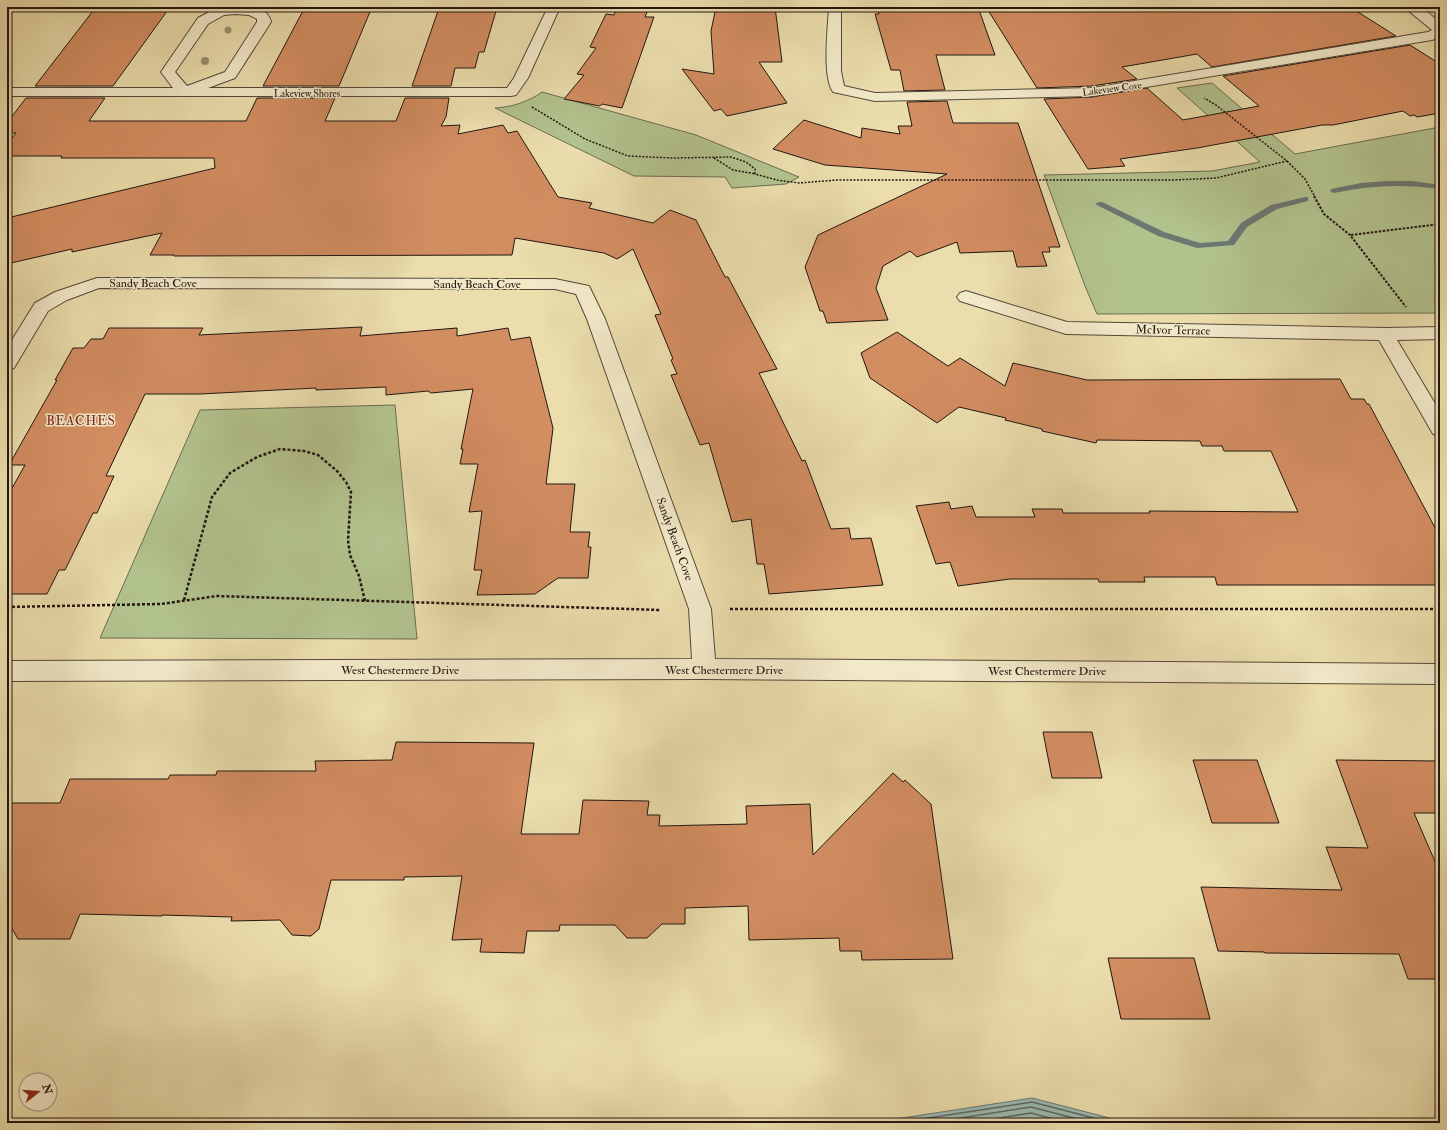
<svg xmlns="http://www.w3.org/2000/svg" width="1447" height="1130" font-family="'IM FELL Double Pica',serif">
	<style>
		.green { fill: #b2c28d; stroke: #6a6c50 }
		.water { fill: #9bbab3; stroke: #6b7873 }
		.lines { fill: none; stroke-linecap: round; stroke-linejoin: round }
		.shore { stroke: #5e6862; stroke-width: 1.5 }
		.stream { fill: #6b7873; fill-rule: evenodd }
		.building { fill: #d28d61; stroke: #221612 }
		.minor-casing { stroke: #544838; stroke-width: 2 }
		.path-far2 { stroke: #221612; stroke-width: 1.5; stroke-dasharray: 2 1.5; stroke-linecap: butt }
		.path-far1 { stroke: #221612; stroke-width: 2; stroke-dasharray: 2.5 1.5; stroke-linecap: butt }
		.path { stroke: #221612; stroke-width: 2.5; stroke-dasharray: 3 2; stroke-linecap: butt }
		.minor { fill: #f2e9c9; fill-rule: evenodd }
		.tree { fill: #98916f }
		.labels { text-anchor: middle; stroke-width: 3; stroke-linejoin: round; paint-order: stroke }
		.far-street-label { font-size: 10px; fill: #221612; stroke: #f2e9c9 }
		.street-label { font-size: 12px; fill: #221612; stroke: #f2e9c9 }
		.neighbourhood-label { font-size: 13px; letter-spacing: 1px; fill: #7a1f14; stroke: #f2e9c9 }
	</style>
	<rect width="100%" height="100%" fill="#ebddac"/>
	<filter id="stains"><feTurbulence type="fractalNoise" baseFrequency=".005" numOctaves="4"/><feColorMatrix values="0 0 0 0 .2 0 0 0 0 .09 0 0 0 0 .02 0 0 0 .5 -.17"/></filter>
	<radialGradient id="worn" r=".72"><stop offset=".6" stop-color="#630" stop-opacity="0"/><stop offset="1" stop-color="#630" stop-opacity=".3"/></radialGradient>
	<g class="green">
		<polygon points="1212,83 1295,154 1440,127 1440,313 1097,314 1085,286 1044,175 1212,171 1260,162 1177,88"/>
		<path d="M542,92L696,135L799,177L786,184L732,188L725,177L634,176L495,108C512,107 528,102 542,92Z"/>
		<polygon points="395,405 417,639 100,638 200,410"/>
	</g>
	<polygon class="water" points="1032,1098 1129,1123 870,1123"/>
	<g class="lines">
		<g class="shore">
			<polyline points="896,1123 1032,1102 1113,1123"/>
			<polyline points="929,1123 1031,1107 1093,1123"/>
			<polyline points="968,1123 1031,1113 1069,1123"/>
		</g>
		<g class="stream">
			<path d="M1387,181H1412L1440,185V189C1404,184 1370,185 1334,193L1330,191L1331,189L1361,183Z"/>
			<polygon points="1305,197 1308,197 1308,201 1277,209 1247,227 1234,245 1197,248 1158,236 1095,204 1099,202 1102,202 1164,232 1200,243 1228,241 1241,223 1271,205"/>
		</g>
	</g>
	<g class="building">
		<polygon points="96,7 170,7 113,86 35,86"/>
		<polygon points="305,7 372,7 339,86 263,86"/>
		<polygon points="617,7 649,7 645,17 654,17 622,108 602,104 600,106 564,99 584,75 577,74 596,48 590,47 606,14 614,15"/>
		<polygon points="716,7 775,7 782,62 759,62 787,103 727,116 721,109 714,111 682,69 714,74 711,31"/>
		<polygon points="877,7 978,7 995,55 936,55 945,90 904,91 900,70 891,70 875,14 879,14"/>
		<polygon points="986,7 1350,7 1396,36 1212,67 1197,54 1122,67 1137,79 1092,86 1037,88"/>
		<polygon points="438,11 496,11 484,52 479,52 475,68 455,68 451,86 412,86"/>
		<polygon points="1410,45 1440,64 1440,113 1417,117 1414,115 1410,116 1403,111 1333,125 1322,125 1197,148 1120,159 1125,166 1088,169 1044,99 1092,97 1147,88 1183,120 1259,106 1223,76"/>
		<polygon points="26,98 105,98 89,121 246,121 257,98 335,98 325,121 396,121 405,98 449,98 446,117 441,126 460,125 458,134 503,125 508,133 517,131 558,197 592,203 589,208 653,223 670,210 696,220 725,277 728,277 777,369 759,373 802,461 805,460 831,529 849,528 851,539 871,538 883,585 769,594 764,564 757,564 751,519 732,522 709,443 700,445 671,375 677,374 671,360 673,359 655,315 661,314 633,249 617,259 604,253 515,238 512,255 174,256 174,255 150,255 162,233 72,252 72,249 11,263 10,251 7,252 7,218 215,168 214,158 61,158 62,156 7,156 7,144 16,133 7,133 7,123"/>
		<polygon points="947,101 953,123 1018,123 1060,247 1049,247 1050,252 1042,252 1047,266 1017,267 1013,251 960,253 957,242 917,257 910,251 883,266 876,288 888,320 827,323 823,311 820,311 805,267 818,235 947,174 825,165 773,149 804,120 861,138 862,128 900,134 898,126 912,126 907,102"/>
		<polygon points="362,327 360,336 457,328 457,336 508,328 511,340 530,337 553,428 546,484 575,484 570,532 590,532 588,547 591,547 588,578 558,578 535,594 477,595 482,570 474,570 482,511 469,512 478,464 460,464 463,449 461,449 473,389 431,393 428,391 386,395 386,387 316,390 316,388 200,394 145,394 106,476 114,476 97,513 93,513 65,570 59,570 47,594 7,594 7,497 25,465 9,465 57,380 55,380 73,348 84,348 91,339 103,339 109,328 203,328 199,335"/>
		<polygon points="897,332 948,366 960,358 1005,386 1013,363 1087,380 1340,379 1351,399 1364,399 1367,404 1369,404 1440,537 1440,585 1217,585 1215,577 1144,577 1145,582 1099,582 1098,579 1010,579 958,586 950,562 936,564 916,506 949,502 951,509 972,506 976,517 1035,517 1032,509 1062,509 1063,513 1150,513 1149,511 1298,512 1271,451 1224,451 1222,446 1202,446 1200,441 1097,440 1096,443 1042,431 1042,429 1005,420 1006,418 959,407 937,423 870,378 861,353"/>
		<polygon points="1043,732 1092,732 1102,778 1052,778"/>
		<polygon points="396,742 534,743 521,834 579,834 583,800 649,801 647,815 660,815 659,826 747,824 746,806 810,804 813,855 893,773 903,782 905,780 931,804 953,959 862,960 861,951 840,951 839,938 749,940 748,906 685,908 685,924 662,924 647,938 627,938 615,925 560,925 559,931 527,931 524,953 480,952 482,939 452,940 462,876 404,877 404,880 331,880 319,929 311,936 292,935 280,920 231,921 232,917 162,915 162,916 80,914 70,939 18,939 7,920 7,803 60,803 70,779 168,779 170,775 216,775 217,771 316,771 315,761 392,760"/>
		<polygon points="1193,760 1257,760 1279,823 1212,823"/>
		<polygon points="1336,760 1440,761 1440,813 1414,813 1440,873 1440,979 1408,979 1399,954 1265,953 1264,952 1218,951 1201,887 1342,890 1326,847 1368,848"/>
		<polygon points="1108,958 1194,958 1210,1019 1121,1019"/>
	</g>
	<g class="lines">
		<defs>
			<g id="minor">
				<path d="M226,7C241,7 267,3 271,22L235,78L208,88H507L514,78L548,7H560L528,78L516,95L511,96H7V88H173L161,72L198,18L215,9ZM235,14L249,15L257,19V22L225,72L187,86L175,72L208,24L224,15Z"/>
				<path d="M829,7H841V71L844,86L875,93L1092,88L1428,32L1432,30L1404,7C1423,7 1426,10 1440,23V37L1432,40L1092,96L875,101L833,92C822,77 828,27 829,7Z"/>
				<polygon points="97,278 555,279 589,286 605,319 711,609 715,659 1440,664 1440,684 704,679 7,681 7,661 692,659 689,609 587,319 576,294 555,289 99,288 67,300 48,311 14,368 7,370 7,348 35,303 55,292"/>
				<polygon points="966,291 1067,322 1385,328 1440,327 1440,339 1397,340 1440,412 1440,436 1433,434 1379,340 1066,334 960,301 957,297 960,293"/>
			</g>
		</defs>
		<use href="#minor" class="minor-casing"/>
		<g class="path-far2">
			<polyline points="532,107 585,139 628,156 672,158 731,157 746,162 755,169 755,174 777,180 799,183 837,180 1174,180 1216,178 1287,161 1216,105 1204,98"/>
			<polyline points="714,158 733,170 756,174"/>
			<polyline points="1287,161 1305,179 1315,197"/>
		</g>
		<g class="path-far1">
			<polyline points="1314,196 1324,214 1350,235 1406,307"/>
			<polyline points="1351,235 1440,224"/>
		</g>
		<g class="path">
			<polyline points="184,600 212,497 230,473 257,457 280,449 304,451 318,455 337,471 346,482 351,492 348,540 350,555 359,576 365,601"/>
			<polyline points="7,607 161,604 217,596 660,610"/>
			<polyline points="730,609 1440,609"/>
		</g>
		<use href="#minor" class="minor"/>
	</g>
	<g class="tree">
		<circle cx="228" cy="30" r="3.5"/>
		<circle cx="205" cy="61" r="4"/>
	</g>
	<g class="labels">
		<g class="far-street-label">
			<text transform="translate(1112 88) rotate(-7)" y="4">Lakeview Cove</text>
			<text x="307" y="97">Lakeview Shores</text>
		</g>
		<g class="street-label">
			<text x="153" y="287">Sandy Beach Cove</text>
			<text x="477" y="288">Sandy Beach Cove</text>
			<text transform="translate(1173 330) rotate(1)" y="4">McIvor Terrace</text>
			<text transform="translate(675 539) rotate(70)" y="4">Sandy Beach Cove</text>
			<text x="400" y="674">West Chestermere Drive</text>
			<text x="724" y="674">West Chestermere Drive</text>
			<text x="1047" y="675">West Chestermere Drive</text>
		</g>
		<g class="neighbourhood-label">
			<text x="81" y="425">BEACHES</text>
		</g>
	</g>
	<rect width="1447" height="1130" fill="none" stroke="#ebddac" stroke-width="24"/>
	<rect x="8" y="8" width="1431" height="1114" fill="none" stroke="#221612" stroke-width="2"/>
	<rect x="12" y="12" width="1423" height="1106" fill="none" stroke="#221612"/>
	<g transform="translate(38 1092) rotate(73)"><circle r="19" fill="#f2e9c9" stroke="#9f9580"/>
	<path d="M0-3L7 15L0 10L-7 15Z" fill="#8f2418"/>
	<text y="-6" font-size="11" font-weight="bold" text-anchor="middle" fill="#221612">N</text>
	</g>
	<rect width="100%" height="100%" filter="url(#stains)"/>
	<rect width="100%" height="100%" fill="url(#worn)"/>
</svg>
